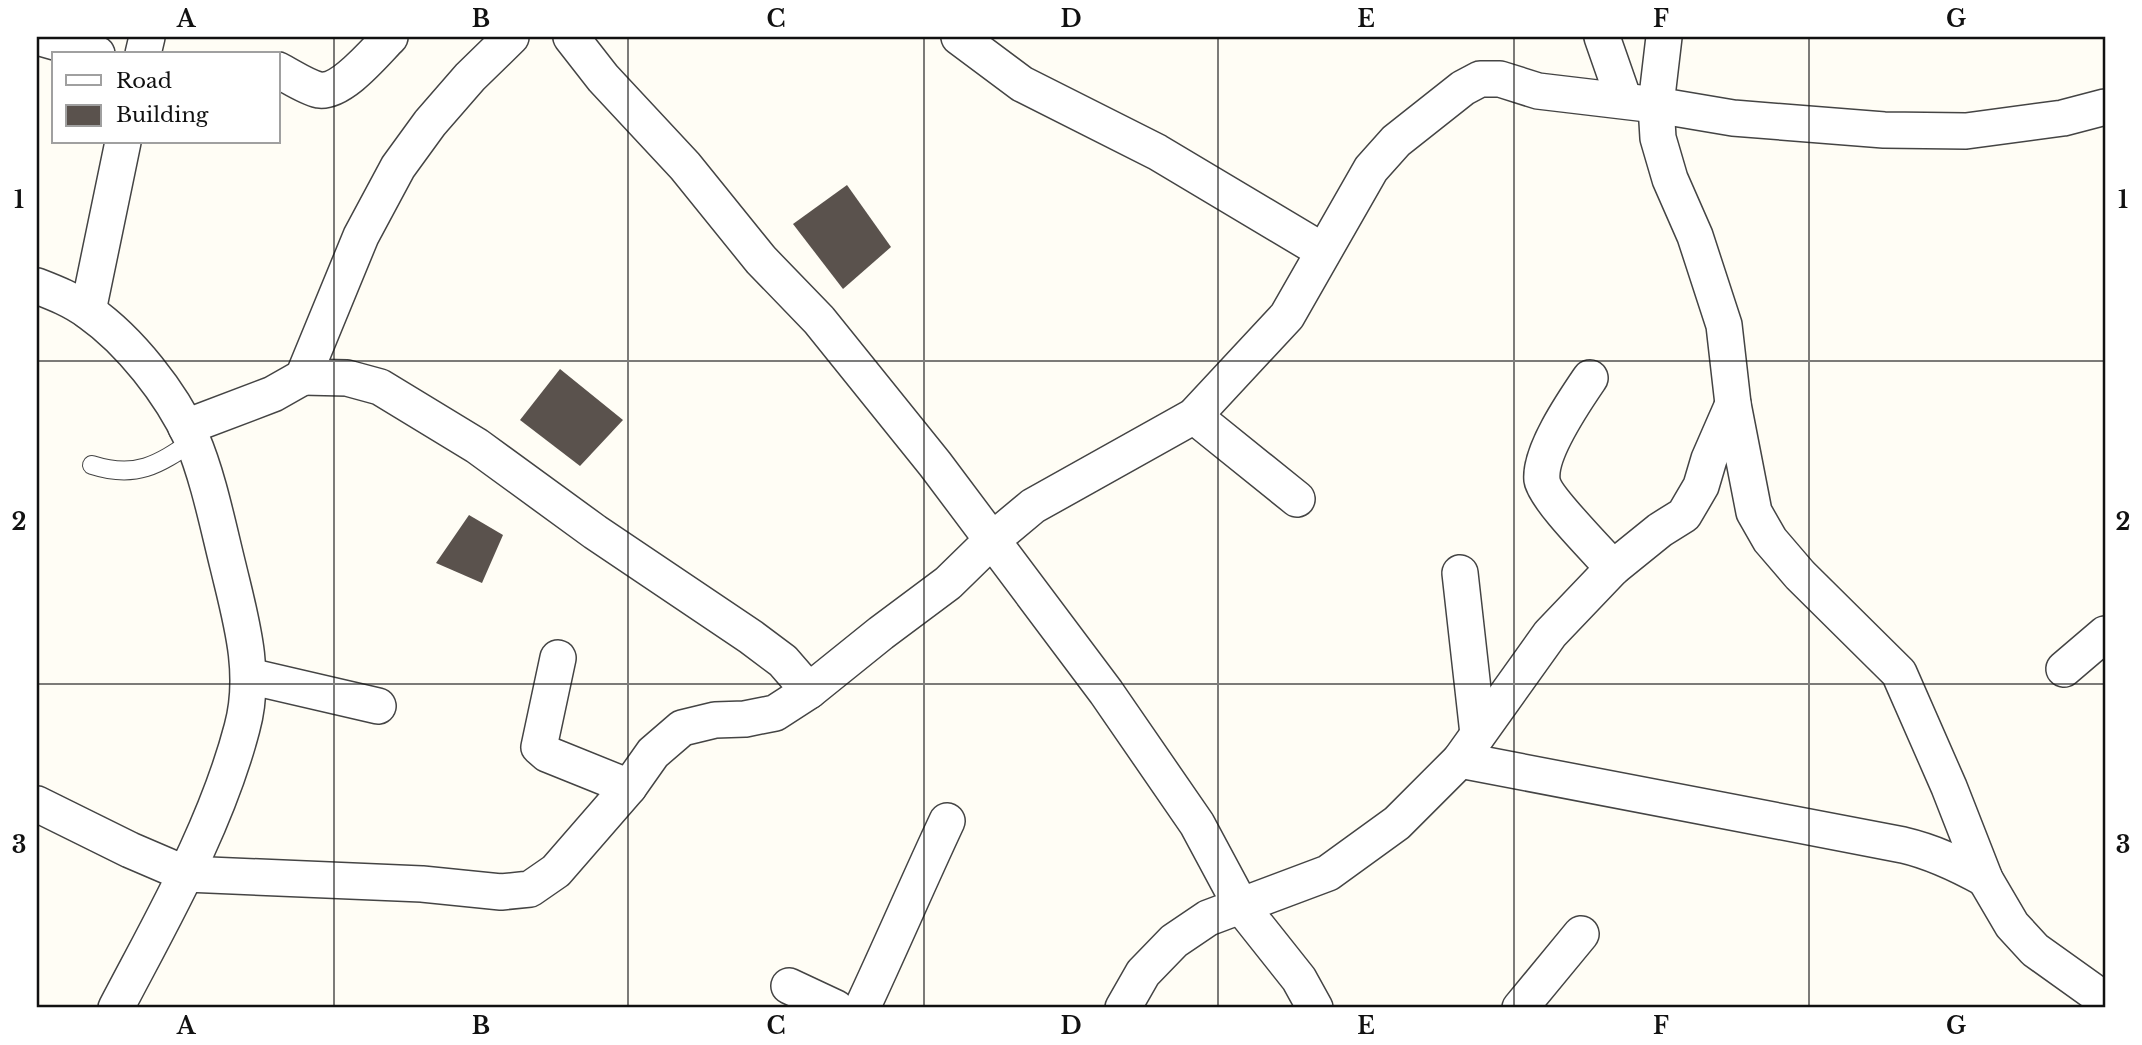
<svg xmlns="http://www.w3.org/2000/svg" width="2142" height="1045" font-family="'Libre Baskerville',serif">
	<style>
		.building { fill: #5a524d }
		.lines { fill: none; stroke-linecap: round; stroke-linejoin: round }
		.lane-casing { stroke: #444; stroke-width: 20 }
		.street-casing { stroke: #444; stroke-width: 38 }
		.lane { stroke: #fff; stroke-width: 18 }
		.street { stroke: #fff; stroke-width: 35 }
		.grid { fill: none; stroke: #111; stroke-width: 2; stroke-opacity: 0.55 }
		.neatline { fill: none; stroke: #111; stroke-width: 2.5 }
		.grid-label { font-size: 23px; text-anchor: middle; font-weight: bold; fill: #111 }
	</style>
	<rect width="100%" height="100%" fill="#fffdf5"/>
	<g class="building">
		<polygon points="847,185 891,247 843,289 793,224"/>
		<polygon points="560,369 623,420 580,466 520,420"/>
		<polygon points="469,515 503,535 482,583 436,563"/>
	</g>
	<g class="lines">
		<defs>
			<path id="lane" d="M92,465C136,479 158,465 193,441"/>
			<g id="street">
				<polyline points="37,37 97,54"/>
				<polyline points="571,37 603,78 685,166 761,260 819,320 935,464 1106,692 1197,824 1241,906 1299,979 1315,1008"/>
				<polyline points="959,37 1022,84 1157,152 1323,251"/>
				<polyline points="1602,37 1624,100"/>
				<polyline points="1664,37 1656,105 1658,138 1670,179 1695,236 1724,325 1733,404 1754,512 1770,540 1800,575 1899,673 1949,787 1985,879 2012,925 2035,950 2105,1000"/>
				<polyline points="143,54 147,37"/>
				<path d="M278,70C290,76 306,87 319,90C342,93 375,52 390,37"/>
				<path d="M37,286C55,293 73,300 89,312C130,341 171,393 192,439C208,476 218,526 228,566C241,620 257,673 242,728C216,827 163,918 116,1008"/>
				<polyline points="88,311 123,142"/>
				<polyline points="303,377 347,378 380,387 477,446 595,532 751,637 783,661 809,691"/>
				<path d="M1590,378C1575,400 1539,452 1542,480C1544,497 1599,552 1613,568"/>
				<polyline points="1194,416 1297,499"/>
				<polyline points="186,427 273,394 303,377 361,236 398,167 430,123 470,77 511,37"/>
				<polyline points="1460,573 1478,734"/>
				<polyline points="558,658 539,747 547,754 629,787"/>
				<polyline points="2064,669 2105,634"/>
				<polyline points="249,676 378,706"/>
				<path d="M1460,760L1903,845C1933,852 1958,864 1985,879"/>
				<polyline points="37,804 130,850 186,874 422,884 501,892 530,889 556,871 629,787 653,753 682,728 715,720 745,719 775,713 809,691 881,633 948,583 991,541 1033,506 1194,416 1287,316 1371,169 1396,141 1463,88 1480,79 1500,79 1538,91 1656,105 1733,118 1884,130 1966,131 2063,118 2105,107"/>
				<polyline points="789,986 836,1008"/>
				<path d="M862,1008C891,946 918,883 947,821"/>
				<polyline points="1123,1008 1143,973 1174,941 1208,918 1328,873 1397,823 1460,760 1550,634 1613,568 1660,530 1684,515 1701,486 1709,459 1733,404"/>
				<polyline points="1520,1008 1581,934"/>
			</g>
		</defs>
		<use href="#lane" class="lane-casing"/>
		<use href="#street" class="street-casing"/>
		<use href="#lane" class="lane"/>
		<use href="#street" class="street"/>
	</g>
	<path class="grid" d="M334,37V1008M628,37V1008M924,37V1008M1218,37V1008M1514,37V1008M1809,37V1008M37,361H2105M37,684H2105"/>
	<rect width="2142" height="1045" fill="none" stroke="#ffffff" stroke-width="77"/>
	<rect x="52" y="52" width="228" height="91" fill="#ffffff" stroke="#a0a0a0" stroke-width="2"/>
	<rect x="66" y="75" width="35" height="10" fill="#ffffff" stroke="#a0a0a0" stroke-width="2"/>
	<text x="116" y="88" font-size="21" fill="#111111">Road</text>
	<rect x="66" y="105" width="35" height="21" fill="#5a524d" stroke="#a0a0a0" stroke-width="2"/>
	<text x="116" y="122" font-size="21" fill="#111111">Building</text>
	<rect x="38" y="38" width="2066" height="968" class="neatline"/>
	<g class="grid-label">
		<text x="186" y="27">A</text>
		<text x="481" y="27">B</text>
		<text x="776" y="27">C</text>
		<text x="1071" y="27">D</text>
		<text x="1366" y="27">E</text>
		<text x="1661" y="27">F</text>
		<text x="1956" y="27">G</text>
		<text x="19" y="208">1</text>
		<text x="2123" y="208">1</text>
		<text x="19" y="530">2</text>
		<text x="2123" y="530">2</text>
		<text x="19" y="853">3</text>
		<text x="2123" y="853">3</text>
		<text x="186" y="1034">A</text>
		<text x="481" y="1034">B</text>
		<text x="776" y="1034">C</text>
		<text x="1071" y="1034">D</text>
		<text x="1366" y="1034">E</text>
		<text x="1661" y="1034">F</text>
		<text x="1956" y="1034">G</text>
	</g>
</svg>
